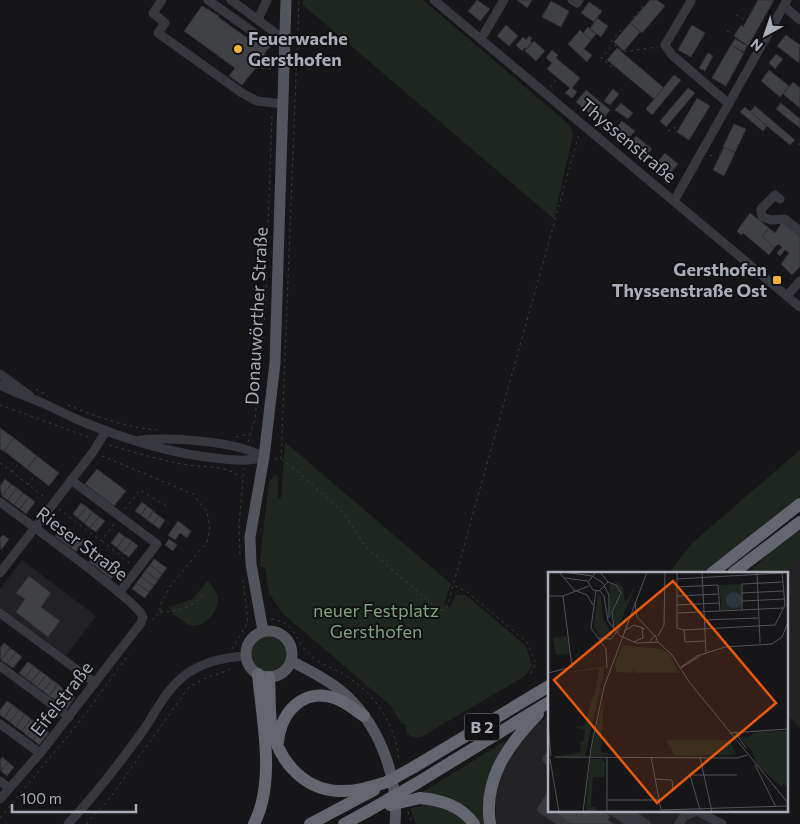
<svg xmlns="http://www.w3.org/2000/svg" width="800" height="824" font-family="Commissioner,sans-serif">
	<style>
		.built { fill: #222225 }
		.green { fill: #1e261f }
		.building { fill: #404145; stroke: #303034 }
		.lines { fill: none; stroke-linecap: round; stroke-linejoin: round }
		.path { stroke: #3d3f44; stroke-width: 1; stroke-dasharray: 2.5 4; stroke-linecap: butt }
		.minor { stroke: #37383d; stroke-width: 9 }
		.major { stroke: #53555c; stroke-width: 11 }
		.highway { stroke: #63666e; stroke-width: 12 }
		.highway-bridge { stroke: #63666e; stroke-width: 12 }
		.poi-dot { fill: #f2b134; stroke: #111113; stroke-width: 2 }
		.labels { text-anchor: middle; stroke-width: 4; stroke-linejoin: round; paint-order: stroke }
		.shield { fill: #111113; stroke: #7b7e86; stroke-width: 1 }
		.shield-label { font-size: 16px; font-weight: bold; fill: #a8adb8 }
		.poi-label { font-size: 18px; font-weight: bold; fill: #a8adb8; stroke: #111113; text-anchor: start }
		.street-label { font-size: 18px; fill: #a8adb8; stroke: #111113 }
		.park-label { font-size: 18px; fill: #7fa381; stroke: #111113 }
		.inset-road { fill: none; stroke: #505258; stroke-width: 1 }
		.view { fill: #e8590c; fill-opacity: 0.15; stroke: #e8590c; stroke-width: 2.5 }
		.inset-edge { fill: none; stroke: #a8adb8; stroke-width: 2.5 }
	</style>
	<rect width="100%" height="100%" fill="#161618"/>
	<g class="built">
		<polygon points="22,560 96,616 66,656 0,607 0,589"/>
		<polygon points="800,560 800,727 786,715 786,573 783,573"/>
		<polygon points="549,715 549,810 693,810 712,824 496,824 495,792 504,766 524,735"/>
	</g>
	<g class="green">
		<polygon points="303,0 423,0 565,121 571,127 573,135 554,219 303,5"/>
		<path d="M285,442L451,584L444,604L450,608L456,595H466L526,646L532,666L525,676L421,737C412,739 405,735 406,725L401,723L391,706L282,613L269,593L265,568L260,566V559L269,481L275,474L278,477V499H281Z"/>
		<polygon points="800,450 800,496 702,573 669,573 692,543"/>
		<polygon points="800,530 800,560 783,573 749,573 770,552"/>
		<path d="M208,580L218,596C218,613 207,626 190,626L174,615L169,607L193,599Z"/>
		<circle cx="269" cy="654" r="19"/>
		<polygon points="507,740 494,763 485,824 479,824 421,793"/>
		<polygon points="423,802 447,808 468,824 416,824 410,808 423,806"/>
	</g>
	<g class="building">
		<polygon points="477,0 490,9 480,21 468,11"/>
		<polygon points="517,0 532,0 527,8"/>
		<polygon points="650,0 657,0 665,6 642,33 630,23"/>
		<polygon points="758,0 774,0 748,46 734,36 741,25 743,27"/>
		<polygon points="551,1 569,11 561,27 542,17"/>
		<polygon points="589,2 602,11 594,22 581,13"/>
		<polygon points="202,6 219,16 218,17 253,42 258,35 271,45 264,54 266,55 242,85 229,76 235,68 184,31"/>
		<polygon points="597,18 608,26 601,37 590,29"/>
		<polygon points="630,23 640,32 624,51 614,42"/>
		<polygon points="506,25 518,36 509,46 497,36"/>
		<polygon points="692,25 705,33 691,57 678,50"/>
		<polygon points="588,27 596,34 591,40 583,33"/>
		<polygon points="580,30 591,40 584,49 592,55 587,62 568,44"/>
		<polygon points="786,35 800,45 799,63 777,46"/>
		<polygon points="529,36 532,38 530,41 532,42 526,49 524,48 522,51 516,45 523,37 526,40"/>
		<polygon points="735,39 747,46 744,52 731,45"/>
		<polygon points="534,41 545,51 536,61 525,51"/>
		<polygon points="731,45 744,53 726,86 712,78"/>
		<polygon points="617,48 664,88 654,99 607,60"/>
		<polygon points="552,50 558,55 556,58 580,78 572,88 577,92 572,98 565,93 570,88 547,69 552,63 546,58"/>
		<polygon points="708,53 713,56 705,71 699,68"/>
		<polygon points="776,54 783,59 775,69 769,63"/>
		<polygon points="769,70 789,86 780,97 761,81"/>
		<polygon points="674,75 681,80 652,115 646,109"/>
		<polygon points="793,82 800,88 800,108 783,94"/>
		<polygon points="688,88 695,93 666,127 660,121"/>
		<polygon points="613,89 619,94 610,105 604,101"/>
		<polygon points="586,90 610,110 600,122 576,102"/>
		<polygon points="697,98 710,106 689,140 677,132"/>
		<polygon points="621,103 633,113 628,119 615,110"/>
		<polygon points="781,103 800,119 800,128 776,109"/>
		<polygon points="755,106 795,140 790,145 750,112"/>
		<polygon points="745,107 767,126 763,131 740,112"/>
		<polygon points="622,121 635,131 625,143 612,133"/>
		<polygon points="734,124 746,129 735,152 723,147"/>
		<polygon points="636,136 652,149 644,158 629,145"/>
		<polygon points="724,147 735,153 724,176 713,170"/>
		<polygon points="665,153 678,164 667,177 654,166"/>
		<polygon points="750,213 769,228 762,236 774,248 769,255 743,233 741,235 737,231"/>
		<polygon points="782,222 800,236 800,267 792,275 781,264 789,253 785,250 780,256 777,253 782,247 778,244 774,248 762,236 769,228 775,233"/>
		<polygon points="0,428 14,438 4,451 0,449"/>
		<polygon points="14,438 37,456 27,469 4,451"/>
		<polygon points="37,456 59,473 49,486 27,469"/>
		<polygon points="97,469 126,491 114,506 85,484"/>
		<polygon points="5,479 11,484 2,496 0,486"/>
		<polygon points="11,484 17,488 8,500 2,496"/>
		<polygon points="17,488 23,493 14,505 8,500"/>
		<polygon points="23,493 29,497 20,509 14,505"/>
		<polygon points="29,497 35,502 26,514 20,509"/>
		<polygon points="142,502 147,506 141,515 135,511"/>
		<polygon points="81,503 87,507 78,518 73,514"/>
		<polygon points="147,506 153,511 147,520 141,515"/>
		<polygon points="87,507 93,512 84,523 78,518"/>
		<polygon points="153,511 159,516 153,524 147,520"/>
		<polygon points="93,512 99,517 90,528 84,523"/>
		<polygon points="159,516 165,520 159,529 153,524"/>
		<polygon points="99,517 105,521 96,532 90,528"/>
		<polygon points="178,521 191,531 187,538 180,533 175,540 168,535"/>
		<polygon points="64,525 69,529 60,540 55,536"/>
		<polygon points="69,529 74,533 66,544 60,540"/>
		<polygon points="119,532 125,537 117,548 111,543"/>
		<polygon points="74,533 79,537 71,548 66,544"/>
		<polygon points="3,535 9,539 1,550 0,538"/>
		<polygon points="79,537 85,541 76,552 71,548"/>
		<polygon points="125,537 132,541 123,553 117,548"/>
		<polygon points="169,539 177,545 173,551 165,545"/>
		<polygon points="132,541 138,546 129,557 123,553"/>
		<polygon points="98,551 103,555 95,566 89,562"/>
		<polygon points="103,555 109,559 100,570 95,566"/>
		<polygon points="109,559 114,564 106,575 100,570"/>
		<polygon points="154,559 167,568 162,574 150,565"/>
		<polygon points="114,564 120,568 111,579 106,575"/>
		<polygon points="150,565 162,574 158,580 145,571"/>
		<polygon points="145,571 158,580 154,586 141,577"/>
		<polygon points="29,576 51,593 41,607 60,621 48,637 16,612 25,599 16,593"/>
		<polygon points="141,577 154,586 149,592 136,583"/>
		<polygon points="136,583 149,592 145,598 132,589"/>
		<polygon points="4,643 10,648 1,660 0,648"/>
		<polygon points="10,648 16,652 7,664 1,660"/>
		<polygon points="16,652 22,657 13,668 7,664"/>
		<polygon points="28,662 34,666 25,678 19,673"/>
		<polygon points="34,666 40,671 31,682 25,678"/>
		<polygon points="40,671 46,675 37,687 31,682"/>
		<polygon points="46,675 52,680 43,691 37,687"/>
		<polygon points="52,680 58,684 49,696 43,691"/>
		<polygon points="58,684 63,689 55,700 49,696"/>
		<polygon points="63,689 69,693 61,705 55,700"/>
		<polygon points="69,693 75,697 67,709 61,705"/>
		<polygon points="7,701 13,705 4,718 0,715 0,710"/>
		<polygon points="13,705 19,710 10,722 4,718"/>
		<polygon points="19,710 25,714 16,727 10,722"/>
		<polygon points="25,714 31,719 22,731 16,727"/>
		<polygon points="31,719 37,724 27,736 22,731"/>
		<polygon points="37,724 43,728 33,740 27,736"/>
		<polygon points="43,728 49,733 39,745 33,740"/>
		<polygon points="2,757 8,762 1,771 0,761"/>
		<polygon points="8,762 14,767 7,776 1,771"/>
		<polygon points="554,810 593,810 599,814 602,810 610,816 608,820 614,824 570,824 553,813"/>
	</g>
	<g class="lines">
		<g class="path">
			<polyline points="736,15 745,20"/>
			<polyline points="633,18 642,7 642,5"/>
			<polyline points="621,30 611,42 623,52 657,47"/>
			<polyline points="727,31 733,34"/>
			<polyline points="612,67 601,58 613,45"/>
			<polyline points="255,68 274,69"/>
			<polyline points="550,87 556,80"/>
			<polyline points="668,131 677,127"/>
			<polyline points="800,143 798,146 800,147"/>
			<polyline points="710,155 716,158"/>
			<polyline points="36,389 48,396"/>
			<polyline points="0,405 91,438"/>
			<path d="M68,405C97,417 125,427 157,430"/>
			<polyline points="236,437 249,434"/>
			<polyline points="248,442 255,419 265,315 272,113"/>
			<path d="M109,445C133,452 157,459 181,464C201,468 226,464 242,478"/>
			<polyline points="102,456 193,494 207,512 210,528 207,542 171,585 160,605 160,612 151,621"/>
			<polyline points="275,459 281,459 298,472 344,513 366,547 439,610 443,610 447,607 579,134"/>
			<polyline points="281,459 299,0"/>
			<polyline points="0,463 47,499"/>
			<polyline points="12,472 17,465"/>
			<polyline points="28,485 33,478"/>
			<polyline points="59,509 101,541 114,524"/>
			<polyline points="125,509 140,490 168,507"/>
			<polyline points="102,541 130,563"/>
			<polyline points="240,554 239,525 244,468"/>
			<polyline points="455,586 467,592 527,642 536,664 529,676"/>
			<path d="M160,612C180,611 191,609 205,593"/>
			<path d="M271,619C296,622 294,640 309,654C319,664 333,668 345,675C377,696 395,724 399,760"/>
			<polyline points="232,649 248,622 243,580"/>
			<polyline points="408,812 412,824"/>
			<polyline points="0,818 81,720 129,654"/>
			<polyline points="86,824 110,798 188,688 203,679 229,670 231,667"/>
		</g>
		<g class="minor">
			<polyline points="162,0 153,13 165,23 158,33 242,93 257,101 283,104"/>
			<polyline points="208,0 253,32"/>
			<polyline points="231,0 285,40"/>
			<polyline points="434,0 800,307"/>
			<polyline points="572,0 577,3 579,0"/>
			<polyline points="691,1 665,45 672,55 729,104"/>
			<polyline points="784,6 800,20"/>
			<polyline points="258,19 267,0"/>
			<polyline points="481,39 504,0"/>
			<polyline points="780,199 775,195 761,209 762,217 771,220 785,219 800,231"/>
			<polyline points="674,201 787,0"/>
			<polyline points="787,296 800,281"/>
			<polyline points="0,374 30,396"/>
			<path d="M0,385C12,391 22,395 35,400C49,405 62,413 76,419C121,438 167,453 215,458C232,460 247,462 264,457"/>
			<path d="M140,440C171,437 237,441 264,457"/>
			<polyline points="71,480 157,544 119,593"/>
			<path d="M0,502C21,518 138,601 143,617L141,623L41,752L0,799"/>
			<polyline points="0,573 93,452 106,431"/>
			<polyline points="0,613 95,683"/>
			<polyline points="0,666 69,717"/>
			<polyline points="0,724 40,753"/>
			<polyline points="549,757 547,759 549,761"/>
			<polyline points="0,781 9,788"/>
			<polyline points="549,798 542,809 564,824"/>
			<polyline points="611,810 633,824"/>
			<polyline points="625,810 646,824"/>
			<path d="M68,824C95,795 119,764 142,732C156,712 167,687 188,673C204,662 227,657 246,656"/>
			<polyline points="679,824 684,816 697,811 722,824"/>
		</g>
		<g class="major">
			<circle cx="269" cy="654" r="23"/>
			<polyline points="263,631 251,564 250,537 264,457 275,363 286,0"/>
			<path d="M291,661C308,670 325,678 340,690C378,721 399,776 395,824"/>
		</g>
		<g class="highway">
			<polyline points="712,573 800,504"/>
			<polyline points="733,573 800,522"/>
			<path d="M269,677C270,692 269,708 271,723C276,757 301,789 338,791C355,792 371,787 387,782"/>
			<path d="M278,742C281,711 305,686 337,699C347,703 355,710 364,716"/>
			<polyline points="414,767 549,686"/>
			<polyline points="417,783 549,702"/>
			<path d="M420,798C442,800 461,806 474,824"/>
			<path d="M254,824C276,781 262,720 258,674"/>
			<polyline points="310,824 374,790"/>
			<polyline points="344,824 368,811"/>
			<path d="M490,824C483,779 508,745 538,714"/>
		</g>
		<g class="highway-bridge">
			<polyline points="387,782 414,767"/>
			<polyline points="390,805 420,798"/>
			<polyline points="368,811 417,783"/>
		</g>
	</g>
	<g class="poi-dot">
		<circle cx="238" cy="49" r="5"/>
		<rect x="772" y="275" width="10" height="10" rx="2.5"/>
	</g>
	<g class="labels">
		<rect class="shield" x="464.5" y="713.5" width="35" height="27" rx="4"/>
		<g class="shield-label">
			<text x="482" y="733">B 2</text>
		</g>
		<g class="poi-label">
			<text x="248" y="45">Feuerwache<tspan x="248" dy="21">Gersthofen</tspan></text>
			<text x="767" y="276" text-anchor="end">Gersthofen<tspan x="767" dy="21">Thyssenstraße Ost</tspan></text>
		</g>
		<g class="street-label">
			<text transform="translate(628 141) rotate(40)" y="6">Thyssenstraße</text>
			<text transform="translate(257 316) rotate(-87)" y="6">Donauwörther Straße</text>
			<text transform="translate(82 544) rotate(37)" y="6">Rieser Straße</text>
			<text transform="translate(62 699) rotate(-52)" y="6">Eifelstraße</text>
		</g>
		<g class="park-label">
			<text x="376" y="617">neuer Festplatz<tspan x="376" dy="21">Gersthofen</tspan></text>
		</g>
	</g>
	<g transform="translate(548 572)">
		<rect width="240" height="240" fill="#161618"/>
		<path d="M65,9L70,11L75,16L77,31L88,13L69,58L64,44L73,19ZM62,11L70,16L72,23L62,46ZM193,12V37L174,38L171,13ZM50,22L53,23L55,47L65,64L53,66L46,55ZM19,64L22,82L8,83L5,66ZM75,73L114,77L122,83L131,101H88L86,97L85,101L68,100L67,92ZM57,94L37,184H12L33,180L32,171L36,168L37,158L26,155L36,154L45,123H0H47L51,97L0,103ZM56,125L53,180L67,183L42,184ZM240,159V215L235,212V216L210,194L204,179L189,162L198,166L209,160ZM118,168H182L188,183L127,184ZM42,187H53L57,191L56,205H45L43,235H48V240H38Z" fill="#1e261f"/>
		<path d="M178 28a8 8 0 1 1 16 0a8 8 0 1 1-16 0Z" fill="#2c353c"/>
		<path class="inset-road" d="M11,0L26,18M16,0L44,4L55,11L61,23V46M48,0L40,10L45,18L51,19L60,10L52,0M129,0V56L136,58L227,53L237,33L234,0M154,0L158,80M209,0L212,71M17,6L40,9M129,7L234,1M60,10L68,13L73,21L64,40L66,56M128,15L170,13L172,39M26,18L39,23L45,33M48,19L43,56L58,77L59,96M52,19L56,24L60,49L72,64L89,71L110,70M193,21L235,19M0,24H15L41,14M128,24L171,22M194,29L236,27M87,30L89,45L106,63M128,33L172,31M194,38V12L235,10M129,41L235,36M157,48L210,46M136,58L137,70L158,69M76,59L86,53L97,57M110,64L116,53L117,0M51,66L63,67L72,56M102,69L107,63L110,70M85,70L95,66L94,55M110,70L124,83L142,111L240,231M224,72L234,65L240,50M133,95L149,84L177,75L224,72M133,96L152,84M0,101L24,95L15,24M0,154L3,184M187,160L198,176M182,161L240,157M7,185L189,186L199,183M59,185V240M103,185L113,238M152,185L164,240M2,187L11,240M207,193L228,235M107,207L124,208L125,217M59,228H111M113,238L239,234M152,238L142,203H189M35,240L43,176L56,115L99,0"/>
		<path class="view" d="M125,9L228,131L109,231L6,108Z"/>
		<rect width="240" height="240" class="inset-edge"/>
	</g>
	<g transform="translate(765 35) rotate(220)" stroke="#111113" stroke-width="4" paint-order="stroke">
	<path d="M0-4L9 19L0 12L-9 19Z" fill="#a8adb8"/>
	<text y="-8" font-size="14" font-weight="bold" text-anchor="middle" fill="#a8adb8">N</text>
	</g>
	<path d="M12 804v8h124v-8" fill="none" stroke="#a8adb8" stroke-width="2.5"/>
	<text x="20" y="804" font-size="15" fill="#a8adb8" stroke="#111113" stroke-width="4" paint-order="stroke">100 m</text>
</svg>
